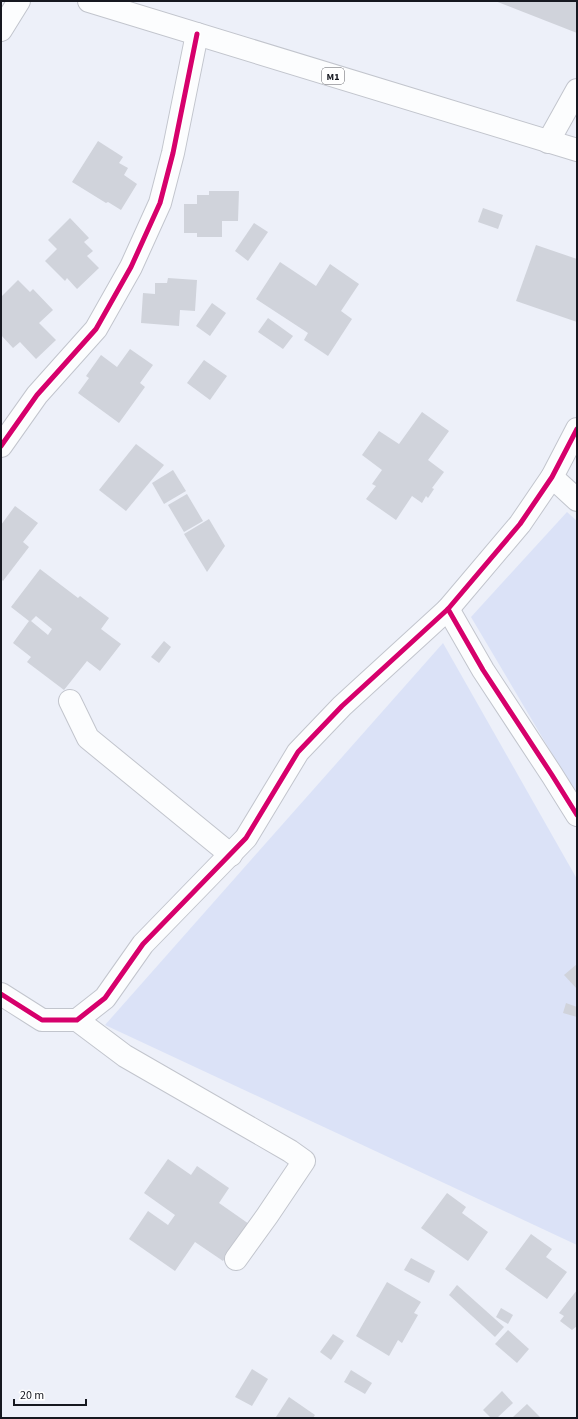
<svg xmlns="http://www.w3.org/2000/svg" width="578" height="1419" font-family="'Source Sans 3',sans-serif">
	<style>
		.green { fill: #dbe2f7 }
		.building { fill: #d0d3db; fill-rule: evenodd }
		.lines { fill: none; stroke-linecap: round; stroke-linejoin: round }
		.minor-casing { stroke: #c2c5cd; stroke-width: 24 }
		.highway-casing { stroke: #c2c5cd; stroke-width: 24 }
		.minor { stroke: #fcfdfe; stroke-width: 22 }
		.highway { stroke: #fcfdfe; stroke-width: 22 }
		.cycleway-casing { stroke: #fff; stroke-width: 8 }
		.cycleway { stroke: #d6006c; stroke-width: 5 }
		.labels { text-anchor: middle; stroke-width: 4; stroke-linejoin: round; paint-order: stroke }
		.shield { fill: #fff; stroke: #5c5d63; stroke-width: 1 }
		.shield-label { font-size: 10px; font-weight: bold; fill: #161820 }
	</style>
	<rect width="100%" height="100%" fill="#edf0f9"/>
	<g class="green">
		<polygon points="567,512 577,521 577,796 471,617"/>
		<polygon points="443,643 577,879 577,1245 105,1025"/>
	</g>
	<g class="building">
		<polygon points="495,1 577,1 577,33"/>
		<polygon points="98,141 123,157 119,163 128,168 124,175 137,184 121,210 108,202 106,203 72,182"/>
		<polygon points="209,191 239,191 238,221 222,221 222,237 197,237 197,233 184,233 184,204 197,204 197,195 209,195"/>
		<polygon points="483,208 503,215 498,229 478,222"/>
		<polygon points="70,218 89,238 84,242 93,251 87,256 99,268 77,289 67,278 65,281 45,261 57,249 48,240"/>
		<polygon points="254,223 268,232 248,261 235,251"/>
		<polygon points="536,245 577,259 577,322 516,301"/>
		<polygon points="280,262 316,286 330,264 359,284 341,311 352,319 328,356 304,340 308,333 256,299"/>
		<polygon points="168,278 197,280 195,311 180,310 179,326 141,323 143,293 155,294 155,283 167,283"/>
		<polygon points="18,280 30,292 33,289 53,310 39,323 56,340 36,359 20,342 13,348 1,335 1,297"/>
		<polygon points="212,303 226,313 210,336 196,326"/>
		<polygon points="268,318 293,336 283,349 258,332"/>
		<polygon points="130,349 153,365 140,383 145,387 119,423 78,393 89,378 86,376 101,355 117,367"/>
		<polygon points="204,360 227,376 210,400 187,383"/>
		<polygon points="422,412 449,431 428,460 444,472 432,488 434,489 428,498 426,496 422,503 412,496 396,520 366,499 376,486 372,484 382,470 362,455 379,431 399,444"/>
		<polygon points="136,444 164,465 126,511 99,490"/>
		<polygon points="173,470 186,491 164,504 152,483"/>
		<polygon points="187,494 203,521 184,532 168,505"/>
		<polygon points="15,506 38,523 23,542 29,547 3,581 1,579 1,525"/>
		<polygon points="209,519 225,546 207,572 184,534"/>
		<path d="M40,569L78,598L80,596L109,618L101,629L121,644L100,671L87,661L64,690L27,662L31,657L13,643L29,621L11,607ZM36,616L52,629L48,635L31,621Z"/>
		<polygon points="164,641 171,647 159,663 151,657"/>
		<polygon points="577,964 577,989 564,975"/>
		<polygon points="566,1003 577,1007 577,1017 563,1013"/>
		<polygon points="168,1159 191,1175 197,1166 229,1188 219,1203 249,1224 223,1261 195,1242 175,1271 129,1239 148,1211 168,1225 175,1215 144,1193"/>
		<polygon points="447,1193 466,1207 462,1213 488,1232 468,1261 421,1228"/>
		<polygon points="531,1234 552,1249 546,1257 567,1272 547,1299 505,1269"/>
		<polygon points="411,1258 435,1271 429,1283 404,1270"/>
		<polygon points="387,1282 421,1302 414,1313 418,1315 402,1343 398,1340 389,1356 356,1336"/>
		<polygon points="457,1285 504,1327 495,1337 449,1295"/>
		<polygon points="577,1290 577,1326 572,1330 560,1321 564,1316 559,1313"/>
		<polygon points="501,1308 513,1315 508,1324 496,1317"/>
		<polygon points="508,1330 529,1349 517,1363 495,1344"/>
		<polygon points="333,1334 344,1341 331,1360 320,1352"/>
		<polygon points="252,1369 268,1379 252,1406 235,1397"/>
		<polygon points="351,1370 372,1383 365,1394 344,1382"/>
		<polygon points="502,1391 513,1403 497,1418 491,1418 483,1410"/>
		<polygon points="289,1397 315,1415 313,1418 276,1417"/>
		<polygon points="527,1404 541,1418 515,1418 513,1417"/>
	</g>
	<g class="lines">
		<defs>
			<g id="minor">
				<polyline points="1,30 19,1"/>
				<polyline points="548,142 577,90"/>
				<polyline points="1,446 37,395 96,329 131,267 160,203 173,153 197,34"/>
				<polyline points="552,477 577,500"/>
				<polyline points="448,609 483,670 552,775 577,815"/>
				<polyline points="70,701 88,738 231,855"/>
				<polyline points="1,994 42,1020 77,1020 105,998 143,944 246,838 298,752 342,706 448,609 520,524 552,477 577,429"/>
				<polyline points="77,1020 125,1056 290,1151 304,1161 267,1216 236,1259"/>
			</g>
			<polyline id="highway" points="89,1 577,150"/>
		</defs>
		<use href="#minor" class="minor-casing"/>
		<use href="#highway" class="highway-casing"/>
		<use href="#minor" class="minor"/>
		<use href="#highway" class="highway"/>
		<defs>
			<g id="cycleway">
				<polyline points="1,446 37,395 96,329 131,267 160,203 173,153 197,34"/>
				<polyline points="448,609 483,670 552,775 577,815"/>
				<polyline points="1,994 42,1020 77,1020 105,998 143,944 246,838 298,752 342,706 448,609 520,524 552,477 577,429"/>
			</g>
		</defs>
		<use href="#cycleway" class="cycleway-casing"/>
		<use href="#cycleway" class="cycleway"/>
	</g>
	<g class="labels">
		<rect class="shield" x="322" y="68" width="22" height="16" rx="3"/>
		<g class="shield-label">
			<text x="333" y="80">M1</text>
		</g>
	</g>
	<rect width="578" height="1419" fill="none" stroke="#161820" stroke-width="4"/>
	<path d="M14 1399v6h72v-6" fill="none" stroke="#161820" stroke-width="2"/>
	<text x="20" y="1399" font-size="12" fill="#161820" stroke="#ffffff" stroke-width="3" paint-order="stroke">20 m</text>
</svg>
